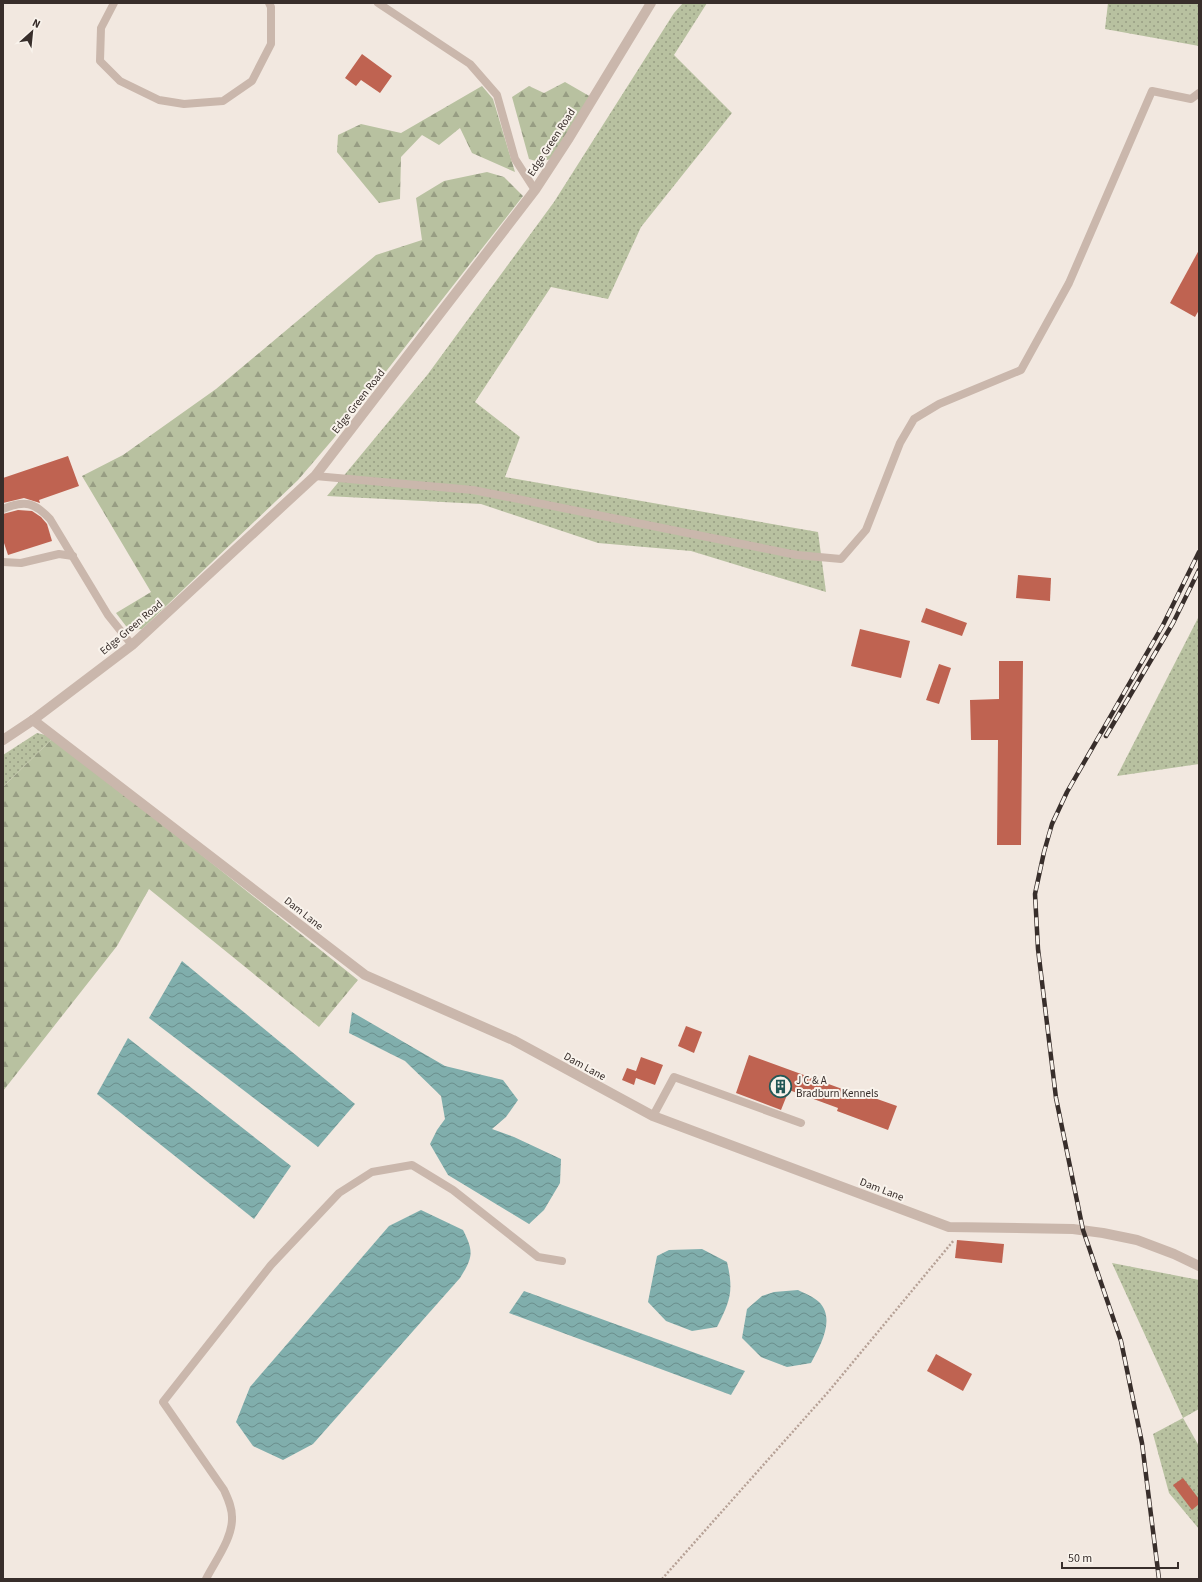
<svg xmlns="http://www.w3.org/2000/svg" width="1202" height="1582" font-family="'Source Sans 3',sans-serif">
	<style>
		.grass { fill: url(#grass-dots) }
		.forest { fill: url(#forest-firs) }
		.water { fill: url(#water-waves) }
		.building { fill: #bf6351 }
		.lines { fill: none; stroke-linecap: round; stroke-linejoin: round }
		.path { stroke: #b6a196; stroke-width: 2.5; stroke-dasharray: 2 2; stroke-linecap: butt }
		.service { stroke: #cab7ac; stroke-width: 8 }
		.minor { stroke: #cab7ac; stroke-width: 10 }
		.rail-casing { stroke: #382e2b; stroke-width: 4.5 }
		.rail { stroke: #f9f3ec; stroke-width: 3; stroke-dasharray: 9; stroke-linecap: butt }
		.labels { text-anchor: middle; stroke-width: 4; stroke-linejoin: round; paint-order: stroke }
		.street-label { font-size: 11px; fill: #382e2b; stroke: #f9f3ec }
		.poi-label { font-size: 11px; fill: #382e2b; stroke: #f9f3ec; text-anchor: start }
	</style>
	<defs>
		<pattern id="grass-dots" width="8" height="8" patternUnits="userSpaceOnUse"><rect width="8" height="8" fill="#b8c1a0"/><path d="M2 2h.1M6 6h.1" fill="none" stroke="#979d83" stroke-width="1.8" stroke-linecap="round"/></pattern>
		<pattern id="forest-firs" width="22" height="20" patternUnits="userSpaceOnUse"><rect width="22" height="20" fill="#b8c1a0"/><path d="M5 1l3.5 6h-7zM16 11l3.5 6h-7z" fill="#979d83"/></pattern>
		<pattern id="water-waves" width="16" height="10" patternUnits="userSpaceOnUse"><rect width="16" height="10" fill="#80aeac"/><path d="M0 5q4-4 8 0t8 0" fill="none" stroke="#6a8e8c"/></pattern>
	</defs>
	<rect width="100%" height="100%" fill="#f2e8e0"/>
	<g class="grass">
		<polygon points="683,3 707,3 674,55 732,113 641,227 608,299 551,287 475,402 520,437 505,477 818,532 826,592 691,551 598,543 481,504 327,496 428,374 554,202 674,13"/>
		<polygon points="1108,3 1199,3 1199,46 1105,29"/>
		<polygon points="1199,616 1199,764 1117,776"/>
		<polygon points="37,733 54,737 3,787 3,755"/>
		<polygon points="1112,1263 1199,1280 1199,1409 1183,1418 1199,1446 1199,1529 1169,1493 1153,1434 1183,1418"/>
	</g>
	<g class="forest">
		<polygon points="565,82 591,97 551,159 539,162 529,159 512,97 529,86 544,93"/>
		<polygon points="482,86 493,99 515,172 472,153 460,128 439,145 422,135 401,157 400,199 379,203 337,152 338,135 361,124 401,133"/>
		<polygon points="487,172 504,177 523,196 334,438 298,480 142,629 129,630 116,613 151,592 82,476 123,455 216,389 376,255 422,240 416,198 444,181"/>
		<polygon points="54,737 358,980 319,1027 149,889 117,946 3,1091 3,787"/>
	</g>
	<g class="water">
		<polygon points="182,961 355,1104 318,1147 149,1018"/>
		<polygon points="352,1012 445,1066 503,1080 518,1100 506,1117 492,1129 514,1137 561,1159 560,1183 544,1210 529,1224 448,1175 430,1144 437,1130 445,1119 441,1096 405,1061 349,1033"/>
		<polygon points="128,1038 291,1166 254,1219 97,1094"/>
		<path d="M421,1210L463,1230C474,1252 473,1257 460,1278L313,1444L283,1460L253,1446L236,1422L250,1387L389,1226Z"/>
		<path d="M702,1249L727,1262C734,1292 730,1301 717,1327L692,1331L666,1321L648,1302L657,1256L669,1250Z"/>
		<path d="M798,1290C804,1293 814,1297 819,1302C836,1319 820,1346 811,1363L787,1367L761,1357L742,1338L747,1309L762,1296L774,1292Z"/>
		<polygon points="524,1291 745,1371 731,1395 509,1313"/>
	</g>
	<g class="building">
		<polygon points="362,54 392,76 380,93 361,80 356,86 345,78"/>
		<polygon points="1199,250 1199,310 1195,317 1170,303"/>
		<polygon points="68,456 79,486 39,500 40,503 24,498 3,503 3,478"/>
		<polygon points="18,510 32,511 41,517 47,524 52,541 8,555 3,540 3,514"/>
		<polygon points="1018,575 1051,578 1050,601 1016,598"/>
		<polygon points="926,608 967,623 962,636 921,622"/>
		<polygon points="860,629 910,641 901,678 851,666"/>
		<polygon points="999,661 1023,661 1021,845 997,845 998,740 971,740 970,700 999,699"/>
		<polygon points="939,664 951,668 939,704 926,700"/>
		<polygon points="686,1026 702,1032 694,1053 678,1046"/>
		<polygon points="749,1055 845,1090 846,1088 897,1106 888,1130 837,1111 838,1108 789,1090 781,1110 736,1093"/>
		<polygon points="641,1057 663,1065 655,1085 636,1078 634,1085 622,1080 627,1068 636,1071"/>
		<polygon points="957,1240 1004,1244 1002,1263 955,1258"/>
		<polygon points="936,1354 972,1374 963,1391 927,1371"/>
		<polygon points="1183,1478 1199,1499 1199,1504 1192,1510 1173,1485"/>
	</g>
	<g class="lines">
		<polyline class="path" points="662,1579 829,1391 954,1240"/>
		<g class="service">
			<polyline points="114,3 101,28 100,61 120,81 159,100 184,104 223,101 252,81 271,44 271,7 269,3"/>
			<polyline points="378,3 470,64 497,95 515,159 535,190"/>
			<polyline points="315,476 473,490 797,555 841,559 866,530 900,443 914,419 939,404 1021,370 1069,283 1152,91 1191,99 1199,93"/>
			<path d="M3,509C25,500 34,502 50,519L108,615L132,645"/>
			<polyline points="3,562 21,563 59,554 73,556"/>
			<polyline points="653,1116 674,1077 801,1123"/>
			<path d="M206,1579C215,1561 233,1538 232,1517C232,1507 228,1499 224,1490L163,1402L271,1265L339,1193L372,1172L412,1165L453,1190L538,1257L562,1261"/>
		</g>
		<g class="minor">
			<polyline points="33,720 365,975 513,1040 653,1116 949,1227 1073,1229 1103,1233 1137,1240 1174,1254 1199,1266"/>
			<polyline points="3,740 33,720 132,645 315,476 535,190 569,138 651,3"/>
		</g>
		<defs>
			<g id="rail">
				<polyline points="1106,736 1173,623 1199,570"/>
				<polyline points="1159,1579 1142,1443 1121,1341 1083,1230 1056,1098 1038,949 1035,894 1044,852 1052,824 1067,792 1163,625 1199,552"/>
			</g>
		</defs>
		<use href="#rail" class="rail-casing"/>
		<use href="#rail" class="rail"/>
	</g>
	<defs>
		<symbol id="building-ring" viewBox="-11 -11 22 22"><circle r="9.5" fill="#f9f3ec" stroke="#225857" stroke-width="1.5"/><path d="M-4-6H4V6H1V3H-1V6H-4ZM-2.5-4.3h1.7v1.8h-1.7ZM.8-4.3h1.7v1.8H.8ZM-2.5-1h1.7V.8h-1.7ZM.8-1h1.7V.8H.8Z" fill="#225857"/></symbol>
	</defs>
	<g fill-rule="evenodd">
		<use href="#building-ring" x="768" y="1074" width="25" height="25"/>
	</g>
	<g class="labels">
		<g class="street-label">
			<text transform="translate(551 142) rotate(-57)" y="4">Edge Green Road</text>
			<text transform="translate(358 401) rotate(-52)" y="4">Edge Green Road</text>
			<text transform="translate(131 627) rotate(-40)" y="4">Edge Green Road</text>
			<text transform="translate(304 913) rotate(38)" y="4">Dam Lane</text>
			<text transform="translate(585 1066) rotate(29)" y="4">Dam Lane</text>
			<text transform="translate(882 1189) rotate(21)" y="4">Dam Lane</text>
		</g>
		<g class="poi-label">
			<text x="796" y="1084">J C &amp; A<tspan x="796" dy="13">Bradburn Kennels</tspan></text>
		</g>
	</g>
	<rect width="1202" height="1582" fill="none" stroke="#382e2b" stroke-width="8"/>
	<g transform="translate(32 32) rotate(27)" stroke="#f9f3ec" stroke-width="3" paint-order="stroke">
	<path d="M0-3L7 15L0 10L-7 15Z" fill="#382e2b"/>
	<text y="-6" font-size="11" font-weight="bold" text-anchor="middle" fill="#382e2b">N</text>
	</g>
	<path d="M1062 1562v6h116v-6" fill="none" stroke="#382e2b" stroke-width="2"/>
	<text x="1068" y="1562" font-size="12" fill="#382e2b" stroke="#f9f3ec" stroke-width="3" paint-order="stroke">50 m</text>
</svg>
